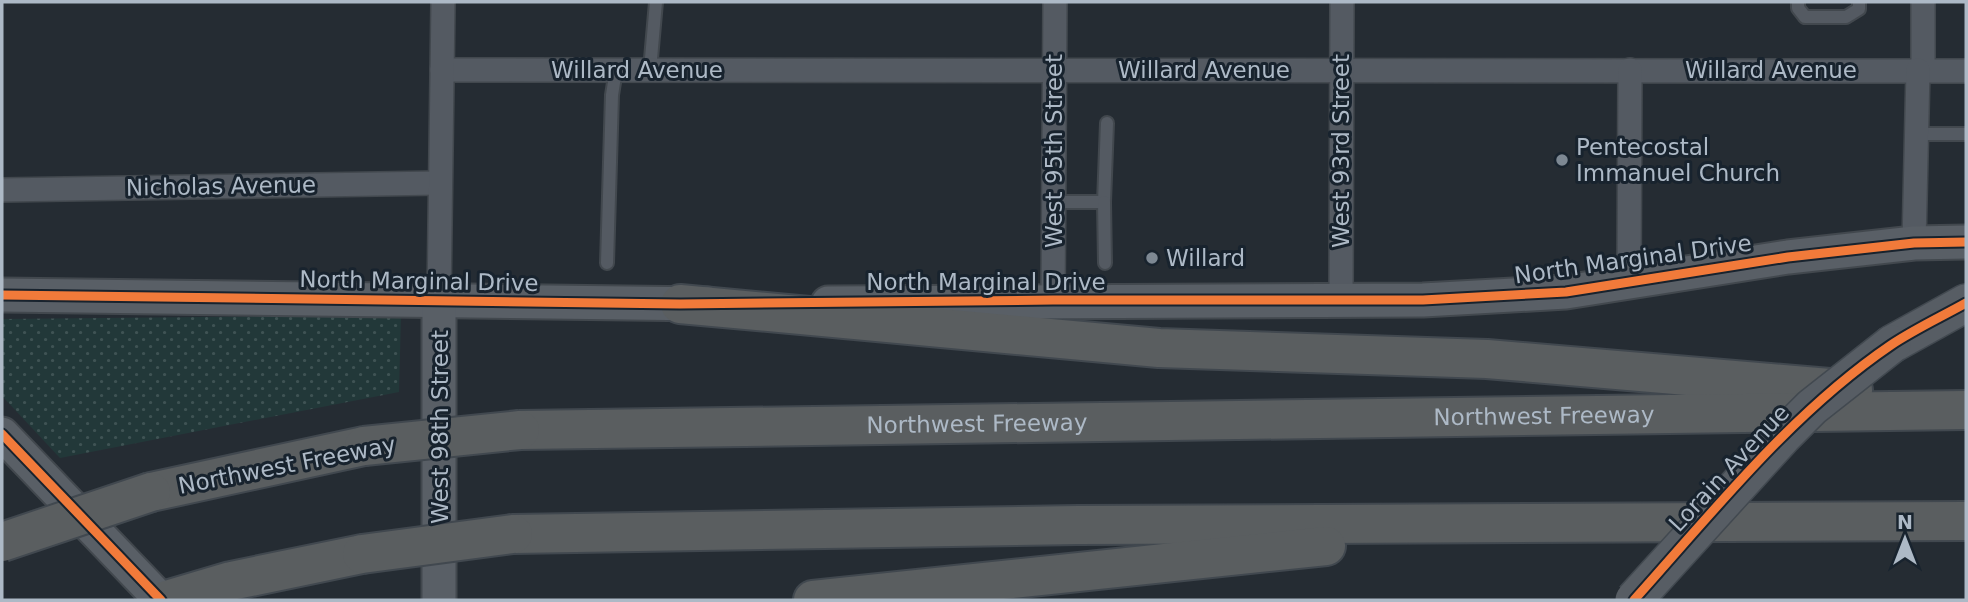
<svg xmlns="http://www.w3.org/2000/svg" width="1968" height="602" font-family="'DejaVu Sans',sans-serif">
	<style>
		.grass { fill: url(#grass-dots) }
		.lines { fill: none; stroke-linecap: round; stroke-linejoin: round }
		.lane-casing { stroke: #42484e; stroke-width: 16 }
		.street-casing { stroke: #42484e; stroke-width: 26 }
		.secondary-casing { stroke: #42484e; stroke-width: 37 }
		.primary-casing { stroke: #424950; stroke-width: 40 }
		.highway-casing { stroke: #41484f; stroke-width: 42 }
		.lane { stroke: #545a62; stroke-width: 12 }
		.street { stroke: #545a62; stroke-width: 23 }
		.secondary { stroke: #595f66; stroke-width: 33 }
		.primary { stroke: #575d64; stroke-width: 37 }
		.highway { stroke: #5a5e60; stroke-width: 38 }
		.primary-bridge-casing { stroke: #424950; stroke-width: 40; stroke-linecap: butt }
		.highway-bridge-casing { stroke: #41484f; stroke-width: 42; stroke-linecap: butt }
		.primary-bridge { stroke: #575d64; stroke-width: 37 }
		.highway-bridge { stroke: #5a5e60; stroke-width: 38 }
		.cycleway-casing { stroke: #18232e; stroke-width: 13 }
		.cycleway { stroke: #f17a3a; stroke-width: 9 }
		.poi-dot { fill: #7d8893; stroke: #18232e; stroke-width: 2.5 }
		.labels { text-anchor: middle; stroke-width: 6; stroke-linejoin: round; paint-order: stroke }
		.street-label { font-size: 23px; fill: #adb9c6; stroke: #18232e }
		.poi-label { font-size: 23px; fill: #adb9c6; stroke: #18232e; text-anchor: start }
	</style>
	<defs>
		<pattern id="grass-dots" width="8" height="8" patternUnits="userSpaceOnUse" patternTransform="scale(1.75)"><rect width="8" height="8" fill="#223839"/><path d="M2 2h.1M6 6h.1" fill="none" stroke="#3f5354" stroke-width="1.8" stroke-linecap="round"/></pattern>
	</defs>
	<rect width="100%" height="100%" fill="#252c33"/>
	<polygon class="grass" points="401,315 399,392 60,458 2,396 2,319"/>
	<g class="lines">
		<defs>
			<g id="lane">
				<polyline points="1798,2 1798,8 1805,17 1846,17 1859,9 1859,2"/>
				<polyline points="650,70 656,2"/>
				<polyline points="1916,134 1966,134"/>
				<polyline points="1054,202 1104,202 1107,123"/>
				<polyline points="1104,202 1105,263"/>
				<polyline points="607,263 612,95 616,70"/>
			</g>
			<g id="street">
				<polyline points="1923,2 1923,70"/>
				<polyline points="442,70 1966,71"/>
				<polyline points="2,190 439,183"/>
				<polyline points="1914,243 1918,70"/>
				<polyline points="1629,281 1630,70"/>
				<polyline points="439,300 443,2"/>
				<polyline points="1053,300 1055,2"/>
				<polyline points="1341,300 1342,2"/>
			</g>
			<g id="secondary">
				<polyline points="2,295 708,304"/>
				<polyline points="439,300 439,600"/>
				<polyline points="828,303 1423,300 1566,292 1788,257 1914,243 1966,242"/>
				<polyline points="2,434 161,600"/>
			</g>
			<polyline id="primary" points="1892,344 1966,303"/>
			<g id="highway">
				<polyline points="680,304 1159,348 1487,359 1853,390"/>
				<path id="s1" d="M520,430L1966,410"/>
				<polyline points="151,492 364,446"/>
				<polyline points="513,534 1078,525 1966,521"/>
				<polyline points="167,600 231,581 362,554"/>
				<polyline points="813,600 1326,546"/>
			</g>
		</defs>
		<use href="#lane" class="lane-casing"/>
		<use href="#street" class="street-casing"/>
		<use href="#secondary" class="secondary-casing"/>
		<use href="#primary" class="primary-casing"/>
		<use href="#highway" class="highway-casing"/>
		<use href="#lane" class="lane"/>
		<use href="#street" class="street"/>
		<use href="#secondary" class="secondary"/>
		<use href="#primary" class="primary"/>
		<use href="#highway" class="highway"/>
		<defs>
			<polyline id="primary-bridge" points="1634,600 1783,436 1812,407 1892,344"/>
			<g id="highway-bridge">
				<polyline points="364,446 520,430"/>
				<polyline points="2,542 151,492"/>
				<polyline points="362,554 513,534"/>
			</g>
		</defs>
		<use href="#primary-bridge" class="primary-bridge-casing"/>
		<use href="#highway-bridge" class="highway-bridge-casing"/>
		<use href="#primary-bridge" class="primary-bridge"/>
		<use href="#highway-bridge" class="highway-bridge"/>
		<defs>
			<g id="cycleway">
				<polyline points="2,295 680,304 1053,300 1423,300 1566,292 1788,257 1914,243 1966,242"/>
				<polyline points="2,434 161,600"/>
				<path d="M1634,600C1714,511 1791,413 1891,345C1915,329 1941,317 1966,303"/>
			</g>
		</defs>
		<use href="#cycleway" class="cycleway-casing"/>
		<use href="#cycleway" class="cycleway"/>
	</g>
	<g class="poi-dot">
		<circle cx="1562" cy="160" r="7"/>
		<circle cx="1152" cy="258" r="7"/>
	</g>
	<g class="labels">
		<g class="street-label">
			<text x="637" y="78">Willard Avenue</text>
			<text x="1204" y="78">Willard Avenue</text>
			<text x="1771" y="78">Willard Avenue</text>
			<text transform="translate(1054 151) rotate(-90)" y="8">West 95th Street</text>
			<text transform="translate(1341 151) rotate(-90)" y="8">West 93rd Street</text>
			<text transform="translate(221 186) rotate(-1)" y="8">Nicholas Avenue</text>
			<text transform="translate(1633 259) rotate(-8)" y="8">North Marginal Drive</text>
			<text transform="translate(419 281) rotate(1)" y="8">North Marginal Drive</text>
			<text x="986" y="290">North Marginal Drive</text>
			<text dy="8" stroke="none"><textPath href="#s1" startOffset="1024">Northwest Freeway</textPath></text>
			<text dy="8" stroke="none"><textPath href="#s1" startOffset="457">Northwest Freeway</textPath></text>
			<text transform="translate(440 427) rotate(-90)" y="8">West 98th Street</text>
			<text transform="translate(287 465) rotate(-11)" y="8">Northwest Freeway</text>
			<text transform="translate(1729 468) rotate(-47)" y="8">Lorain Avenue</text>
		</g>
		<g class="poi-label">
			<text x="1576" y="155">Pentecostal<tspan x="1576" dy="26">Immanuel Church</tspan></text>
			<text x="1166" y="266">Willard</text>
		</g>
	</g>
	<rect width="1968" height="602" fill="none" stroke="#adb9c6" stroke-width="7"/>
	<g transform="translate(1905 539)" stroke="#18232e" stroke-width="5" paint-order="stroke">
	<path d="M0-5L12 26L0 18L-12 26Z" fill="#adb9c6"/>
	<text y="-10" font-size="19" font-weight="bold" text-anchor="middle" fill="#adb9c6">N</text>
	</g>
</svg>
